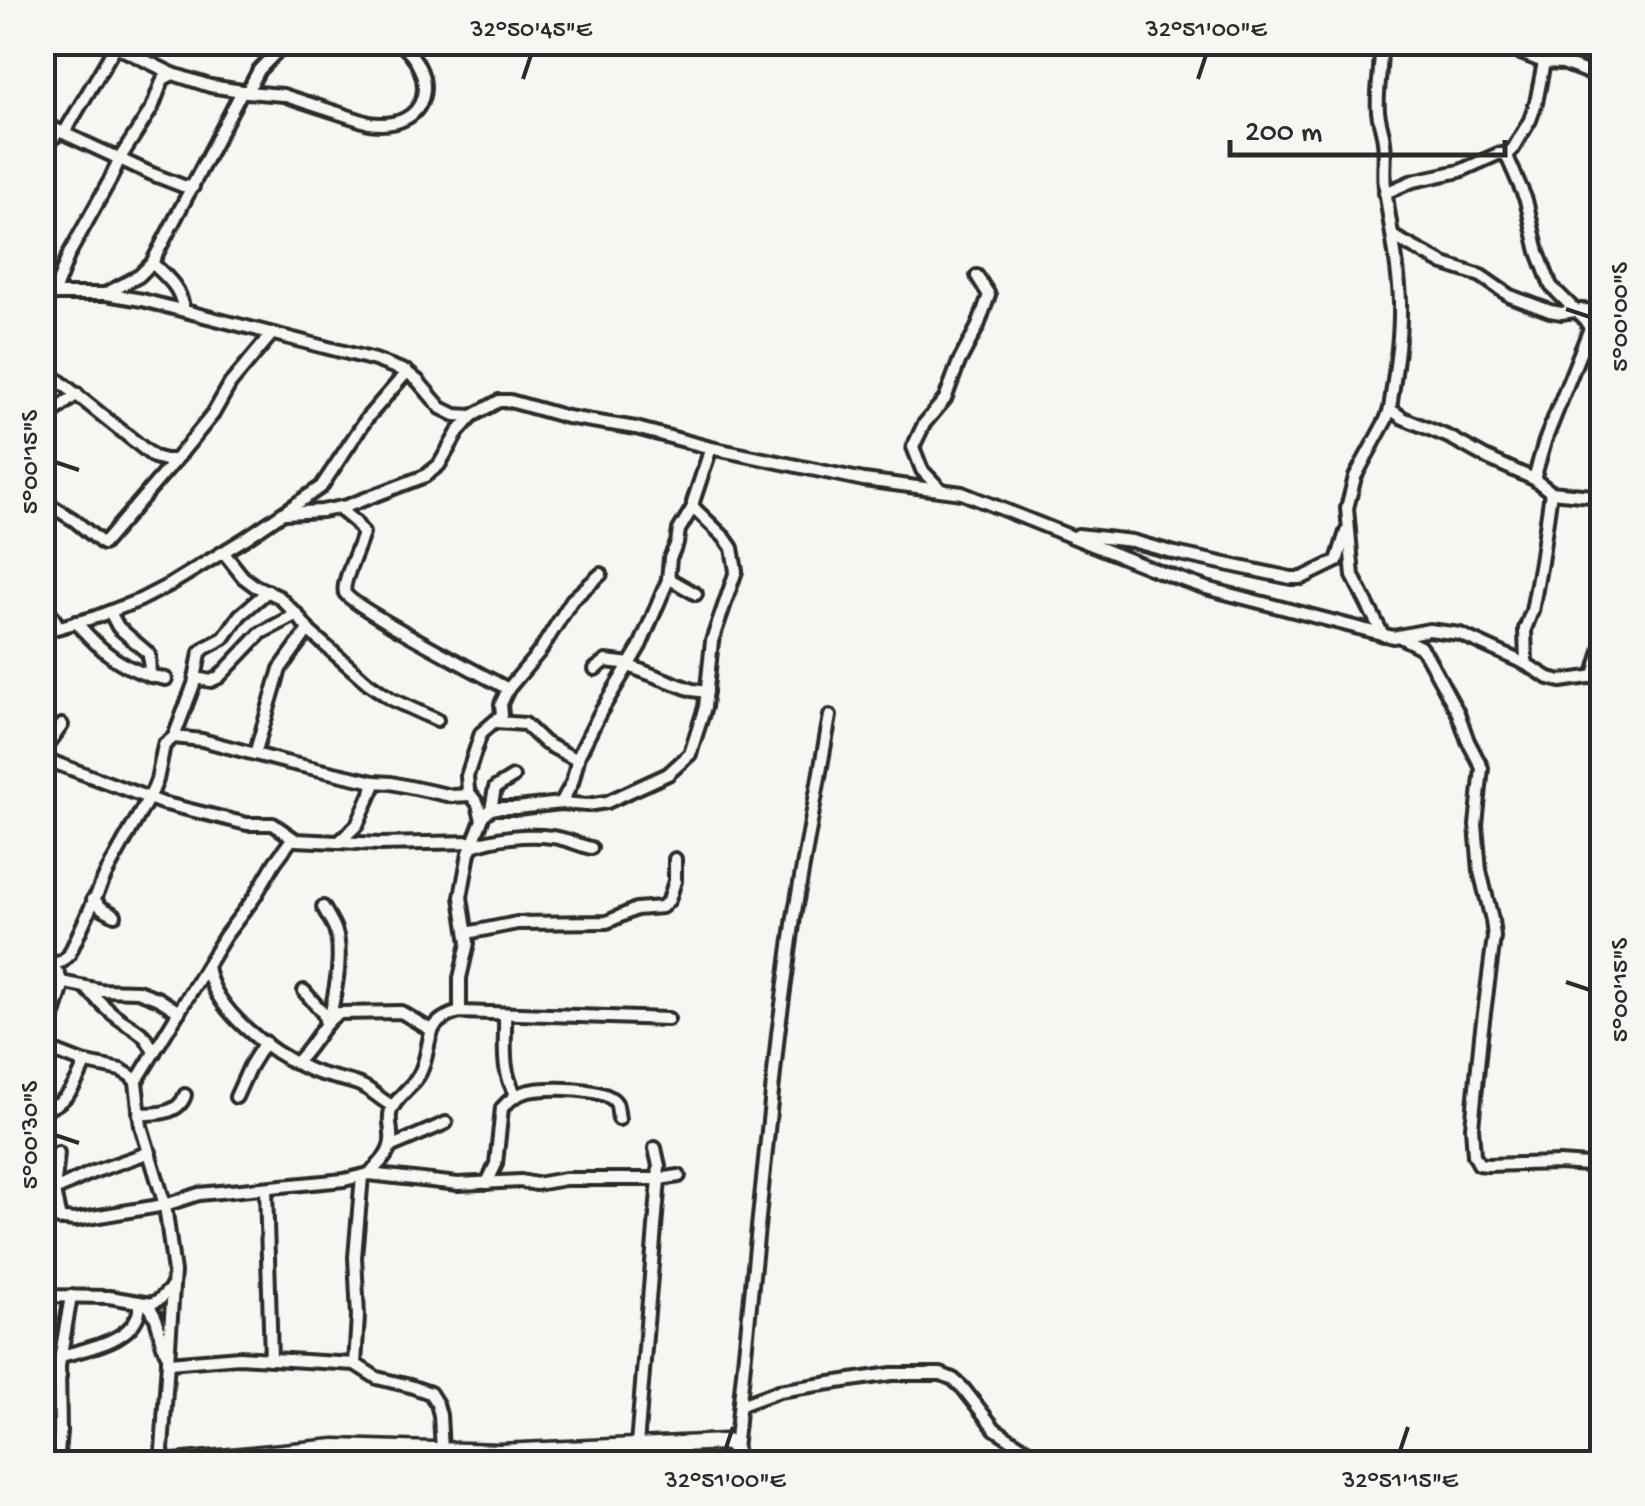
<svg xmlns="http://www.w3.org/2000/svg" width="1645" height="1506" font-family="'Gochi Hand',sans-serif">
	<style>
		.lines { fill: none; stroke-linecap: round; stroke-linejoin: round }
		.street-casing { stroke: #2b2b2b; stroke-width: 18 }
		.secondary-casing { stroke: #2b2b2b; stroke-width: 21 }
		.street { stroke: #f6f6f2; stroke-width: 10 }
		.secondary { stroke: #f6f6f2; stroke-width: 14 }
		.ticks { fill: none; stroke: #2b2b2b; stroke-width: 4 }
		.neatline { fill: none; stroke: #2b2b2b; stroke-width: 4 }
		.ticks-label { font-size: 25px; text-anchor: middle; fill: #2b2b2b }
	</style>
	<rect width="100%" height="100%" fill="#f6f6f2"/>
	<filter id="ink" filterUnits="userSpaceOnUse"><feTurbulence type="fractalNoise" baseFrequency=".01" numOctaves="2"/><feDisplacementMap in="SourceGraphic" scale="20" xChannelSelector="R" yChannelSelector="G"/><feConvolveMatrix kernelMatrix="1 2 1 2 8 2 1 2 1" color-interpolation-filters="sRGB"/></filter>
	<g filter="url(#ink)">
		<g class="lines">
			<defs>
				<g id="street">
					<polyline points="107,42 173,74"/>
					<path d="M1380,42C1383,66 1376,88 1378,111C1379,122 1383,131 1384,141C1386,157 1383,172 1385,187C1389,225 1399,263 1400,302C1401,338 1395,373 1390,409L1386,420L1355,477L1347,508L1353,576L1383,635"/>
					<polyline points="1492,42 1544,62 1563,63 1602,78"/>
					<path d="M247,92L283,95L369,123C430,132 441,74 398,42"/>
					<polyline points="42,123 152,174 183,186 193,187"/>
					<polyline points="64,133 115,47"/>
					<polyline points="42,153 59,131"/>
					<polyline points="1506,154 1526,200 1538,252 1551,286 1585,320 1590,328 1545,441 1534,479"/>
					<polyline points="1385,193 1413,181 1460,171 1498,154 1506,154 1513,149 1530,120 1536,103 1544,62"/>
					<polyline points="1394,237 1444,264 1481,276 1510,296 1550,311 1561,313 1582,310 1602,312"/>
					<path d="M152,263C167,277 181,288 183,309"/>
					<polyline points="107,293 139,276 152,263 242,91 247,92 259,70 286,42"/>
					<polyline points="42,294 106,294 142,300 375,360 407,372 418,381 441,408 455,415 472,416 499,401 510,401 567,417 636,428 711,448 864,480 962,493 1160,572 1206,588 1393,637 1429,630 1460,634 1526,664 1549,678 1561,681 1602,675"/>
					<polyline points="53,295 69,254 110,180 120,158 152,108 163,79 173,74 210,86 242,91"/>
					<polyline points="42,367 154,457 165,460 176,460"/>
					<polyline points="1390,409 1403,418 1451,438 1487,458 1534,479 1551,492 1602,497"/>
					<polyline points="42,421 77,394"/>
					<polyline points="940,489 922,470 913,447 924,424 945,399 959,362 978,326 989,295 977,276"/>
					<polyline points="42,500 74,520 103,544 178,457 213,414 230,384 271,335"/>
					<path d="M338,508L355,522L363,533C360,546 341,583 345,593C351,606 486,677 508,689"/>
					<polyline points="285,513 322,511 347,506 425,476 439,465 458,432 472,416"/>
					<polyline points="1078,535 1132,541 1175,553 1291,578 1302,578 1337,561 1346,532"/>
					<polyline points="224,553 243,577 255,586 279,597 298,616 310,632 368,683 391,699 437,720"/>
					<polyline points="668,578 696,594"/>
					<polyline points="42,599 59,627"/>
					<polyline points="110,612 118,627 149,654 150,676"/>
					<path d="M76,622C101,652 127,673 166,679"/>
					<polyline points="42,632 96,617 140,600 171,584 246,538 321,487 367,418 407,372"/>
					<polyline points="1400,637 1420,647 1427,656 1458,713 1468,741 1482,768 1476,825 1480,871 1492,920 1494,937 1481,1036 1472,1127 1474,1155 1479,1164 1487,1165 1559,1163 1602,1166"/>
					<polyline points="1526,664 1525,629 1532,611 1541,562 1551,492"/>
					<polyline points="629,666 692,690 707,692"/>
					<polyline points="595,669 606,661 630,664"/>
					<polyline points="1594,675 1602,647"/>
					<polyline points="195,678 211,681 219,677 261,633 297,614"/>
					<polyline points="496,722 525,724 545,743 577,760"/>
					<polyline points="174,737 194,684 200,653 205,648 224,638 240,615 268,591"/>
					<polyline points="42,753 62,725"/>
					<polyline points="255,754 280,669 308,630"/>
					<polyline points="42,758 162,803 247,824 273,824 296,840 380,844 473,842"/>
					<polyline points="561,803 572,783 579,755 600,713 640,646 668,580 670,558 677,543 679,530 693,507"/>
					<polyline points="491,809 495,788 513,777"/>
					<polyline points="482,816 491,809 496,808 517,808 561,803 587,805 607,802 668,774 690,754 705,707 712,641 736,571 732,548 725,538 693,507 693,502 711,448"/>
					<polyline points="339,842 357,825 376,782"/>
					<path d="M472,846C496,837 526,834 552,837C565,838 578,845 591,848"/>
					<polyline points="93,899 102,908 115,915"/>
					<path d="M323,907C327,914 332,922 335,929C344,953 335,992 330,1017"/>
					<polyline points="467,933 517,923 607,922 636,909 662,907 669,900 675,881 675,859"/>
					<path d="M42,961C56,967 61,974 62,989L47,1036L51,1050L82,1062L121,1070L131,1076L136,1082L141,1126L165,1205L174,1272L162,1450L165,1463"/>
					<polyline points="51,965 63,961 69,955 106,874 153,790 157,780 164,745 174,737 202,740 285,762 374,782 391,783 452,796 470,795"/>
					<path d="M207,966C213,1010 269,1052 308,1069C324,1077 343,1078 360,1085C373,1090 381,1101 393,1106"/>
					<polyline points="61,982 100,990 138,991 159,999 179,1012"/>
					<path d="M87,989C95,997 103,1006 112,1013C131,1029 144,1028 154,1053"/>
					<polyline points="304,991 323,1013 326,1023"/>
					<polyline points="460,1012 460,978 468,943 461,897 469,853 482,820 478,804 468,791 467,776 481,733 502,715 501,704 508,689 540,651 572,600 601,574"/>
					<path d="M505,1014C506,1043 500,1069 516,1095"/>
					<path d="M295,1063C312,1049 323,1021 339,1013L401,1012L431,1030"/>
					<polyline points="136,1082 225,936 254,898 275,862 292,839"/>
					<polyline points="236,1097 250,1066 265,1042"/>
					<path d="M42,1110C67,1104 76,1085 85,1063"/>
					<path d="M139,1114C157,1114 179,1114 185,1095"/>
					<polyline points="390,1147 446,1123"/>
					<polyline points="655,1148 659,1166 658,1179"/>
					<polyline points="58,1153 54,1191 60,1219"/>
					<path d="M369,1174C381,1162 393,1152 391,1134C391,1125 388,1119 391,1110C397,1096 413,1087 420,1073C434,1045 420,1022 460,1012L668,1019"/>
					<path d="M487,1183L496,1164L502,1108C509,1100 518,1093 529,1091C546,1087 607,1087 616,1103C618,1107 618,1115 619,1119"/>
					<polyline points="266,1189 271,1359"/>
					<polyline points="42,1196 93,1172 150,1152"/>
					<polyline points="42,1217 75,1220 165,1205 199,1194 344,1180 369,1174 458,1184 521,1181 536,1184 565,1179 659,1179 679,1176"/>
					<polyline points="42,1296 109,1297 151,1304 160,1299 173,1286"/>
					<path d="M146,1303C164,1323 156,1338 168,1356"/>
					<path d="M61,1356C89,1348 140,1340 140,1303"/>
					<polyline points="169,1363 239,1357 355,1364 377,1378 410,1386 430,1393 437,1404 440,1415 442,1451"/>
					<polyline points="355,1364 358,1316 355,1257 362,1176"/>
					<polyline points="42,1374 60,1376"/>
					<polyline points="741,1405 779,1391 804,1387 892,1374 941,1374 953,1379 963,1388 995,1429 1048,1464"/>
					<polyline points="637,1445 659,1179"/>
					<polyline points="735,1450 778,1034 794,917 830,716"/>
					<polyline points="57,1464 60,1432 59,1366 71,1296"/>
				</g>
				<path id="secondary" d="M158,1464L335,1447L499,1452L726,1442C736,1445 736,1455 737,1464"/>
			</defs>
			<use href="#street" class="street-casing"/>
			<use href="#secondary" class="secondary-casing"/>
			<use href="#street" class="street"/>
			<use href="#secondary" class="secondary"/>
		</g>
	</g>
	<path class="ticks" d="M523,79L531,55M1198,79L1206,55M1566,309L1590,317M55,462L79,470M1566,982L1590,990M55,1135L79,1143M725,1451L733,1427M1400,1451L1408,1427"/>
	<rect width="1645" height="1506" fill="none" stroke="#f6f6f2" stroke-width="110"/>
	<path d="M1230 140v15h275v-15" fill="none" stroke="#2b2b2b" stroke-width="5"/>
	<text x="1245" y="140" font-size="30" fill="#2b2b2b" stroke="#f6f6f2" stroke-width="8" paint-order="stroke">200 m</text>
	<rect x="55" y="55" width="1535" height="1396" class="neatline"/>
	<g class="ticks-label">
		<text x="531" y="36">32°50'45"E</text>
		<text x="1206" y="36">32°51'00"E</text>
		<text transform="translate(1618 317) rotate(-90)" y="9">5°00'00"S</text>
		<text transform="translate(28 462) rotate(-90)" y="9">5°00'15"S</text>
		<text transform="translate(1618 990) rotate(-90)" y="9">5°00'15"S</text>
		<text transform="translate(28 1135) rotate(-90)" y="9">5°00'30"S</text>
		<text x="725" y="1487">32°51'00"E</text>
		<text x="1400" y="1487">32°51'15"E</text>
	</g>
</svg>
